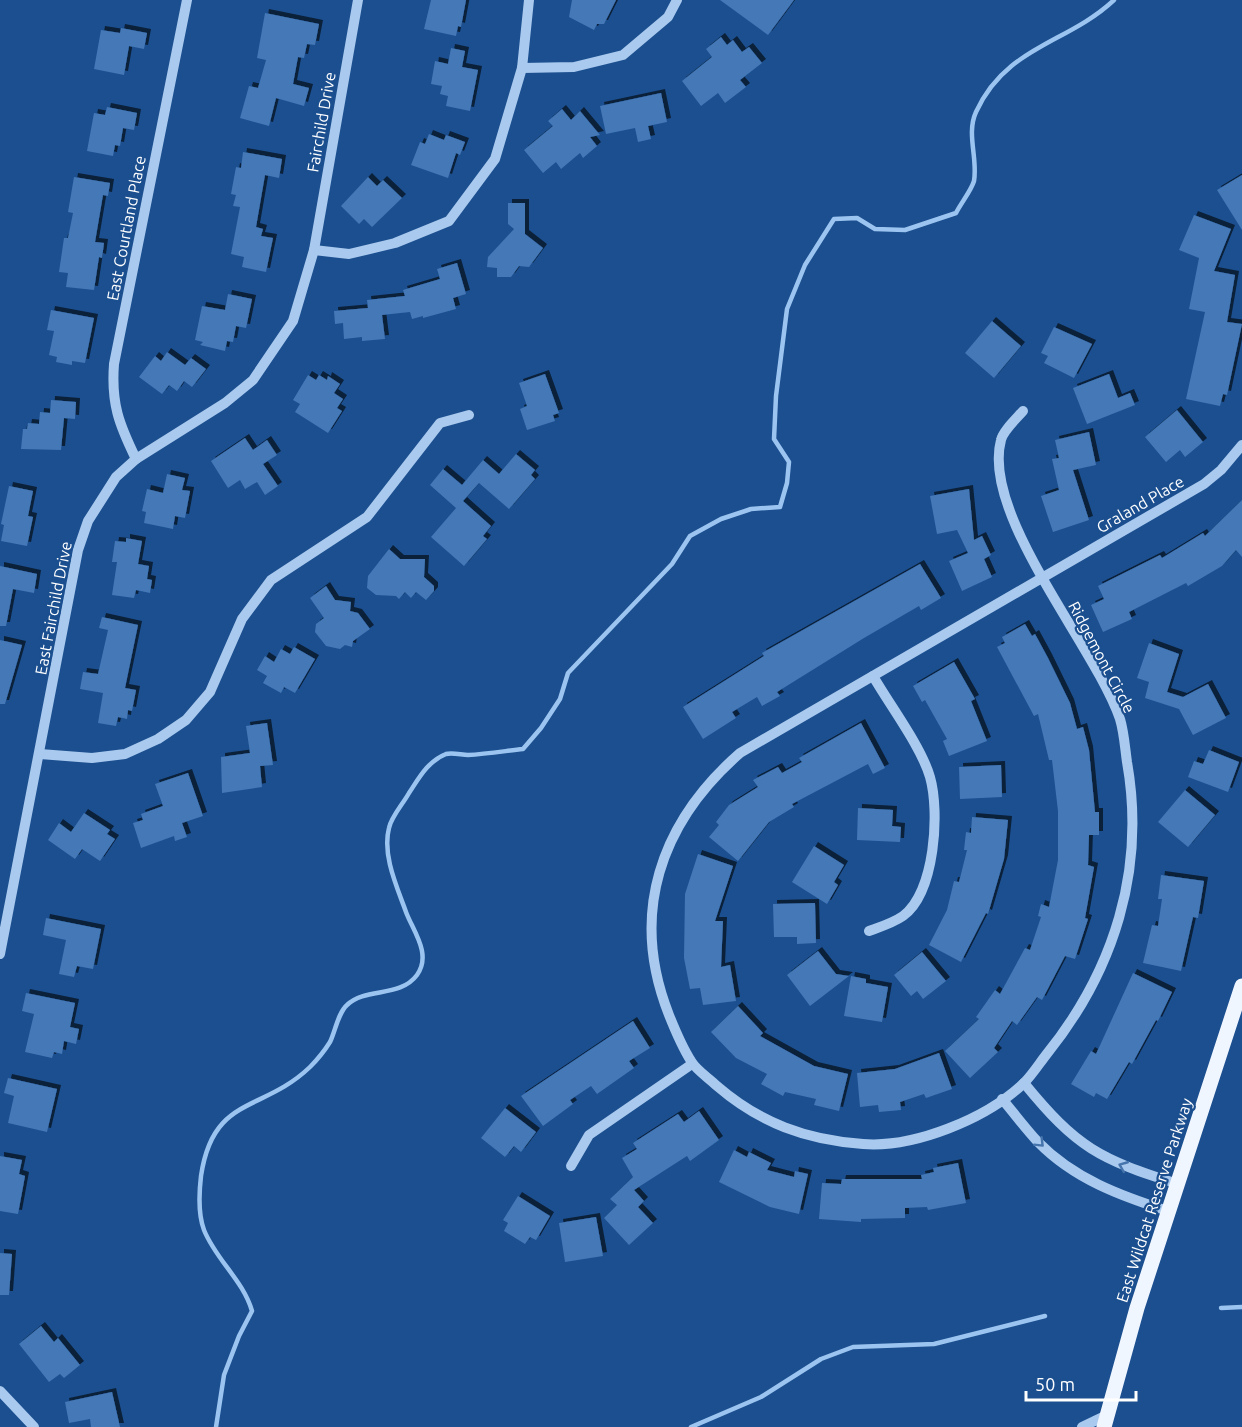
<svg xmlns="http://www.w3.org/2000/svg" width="1242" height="1427" font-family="Ubuntu,sans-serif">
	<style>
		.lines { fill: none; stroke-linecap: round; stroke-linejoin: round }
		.stream { stroke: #9cc4f0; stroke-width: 4.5 }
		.building { fill: #4478b7; filter: url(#shadow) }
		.minor { stroke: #a9c9ee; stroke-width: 10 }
		.major { stroke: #f0f6ff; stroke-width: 15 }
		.oneway { stroke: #4674ac }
		.labels { text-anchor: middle; stroke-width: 4.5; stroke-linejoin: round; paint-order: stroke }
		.street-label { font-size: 16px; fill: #fff; stroke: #1b4f8f }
	</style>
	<defs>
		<filter id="shadow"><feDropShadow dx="4" dy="-4" stdDeviation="0" flood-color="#0009"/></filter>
	</defs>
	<rect width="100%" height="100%" fill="#1b4f8f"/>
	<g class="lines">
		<g class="stream">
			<polyline points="1221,1308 1242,1307"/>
			<path d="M216,1427L224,1375L239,1336L252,1311C243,1280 216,1260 204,1230C198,1214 199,1193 201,1176C213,1095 262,1113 310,1067C317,1060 325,1050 330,1042C335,1032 338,1013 347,1005C366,987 400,998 417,975C432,954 413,931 406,912C397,887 382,855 389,828C391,817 403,804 409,793C419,778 428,761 446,754C452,752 462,755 468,755C486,754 505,751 523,749L541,728L560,699L568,673L672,564L690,536L721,519L751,509L780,507L787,483L789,462L774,439L776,396L787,309L805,265L834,219L857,218L875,229L905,230L956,213C961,203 971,191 974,181C978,158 966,134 976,112C1006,46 1067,44 1114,0"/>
			<polyline points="691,1427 761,1397 821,1359 853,1347 934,1344 1045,1316"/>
		</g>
	</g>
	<g class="building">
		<polygon points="431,0 466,0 461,27 458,26 456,36 424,29"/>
		<polygon points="572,0 616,0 604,24 597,24 594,30 569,17"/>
		<polygon points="720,0 794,0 768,35"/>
		<polygon points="265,13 319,24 315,45 307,44 304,58 298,57 293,84 309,88 304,106 276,98 269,126 240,118 249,86 258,88 266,60 257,58"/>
		<polygon points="121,28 147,33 144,49 129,46 124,75 94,69 101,30 120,33"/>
		<polygon points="721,37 727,45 733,40 742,52 749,47 762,63 740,80 746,87 725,103 718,93 701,106 682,81 712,57 706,49"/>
		<polygon points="451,48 465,51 462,67 478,70 470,111 446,106 448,96 440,94 442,86 431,84 435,61 448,64"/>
		<polygon points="661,93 667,122 648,126 651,139 638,142 635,128 606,134 600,106"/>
		<polygon points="107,107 137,113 134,130 123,128 120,146 115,145 113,156 87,151 94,113 105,115"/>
		<polygon points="562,109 571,120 580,111 600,135 590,137 597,146 583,158 580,153 561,169 556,162 543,173 524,150 553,126 548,121"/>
		<polygon points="429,134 444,140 446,135 465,142 460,155 456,153 448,178 411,165 420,142 425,144"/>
		<polygon points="243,152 282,159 279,178 265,175 256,227 263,229 261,236 273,238 266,272 242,267 244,257 231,254 240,207 233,206 236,195 231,194 236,167 241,168"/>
		<polygon points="1242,175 1242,230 1217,190"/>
		<polygon points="74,177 110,183 108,196 103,195 95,242 104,243 102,258 99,257 94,290 66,287 68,273 59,272 64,238 68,238 73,213 68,212"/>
		<polygon points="368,177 377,186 383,180 402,198 372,227 364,219 359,224 341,206"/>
		<polygon points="508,203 525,203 525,234 543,248 529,267 519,266 511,277 497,277 497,268 487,267 488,257 514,229 508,224"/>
		<polygon points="1194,215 1231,229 1214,271 1235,275 1227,322 1242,324 1227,395 1223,394 1220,406 1186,399 1205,312 1189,309 1199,258 1179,250"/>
		<polygon points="457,263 466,294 453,298 456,309 423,318 423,316 412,319 410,312 382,315 385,339 362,341 362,337 344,339 343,323 335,324 334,311 368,308 367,300 405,296 403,290 440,279 437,269"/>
		<polygon points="228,294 252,299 246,328 236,326 233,342 227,341 225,351 200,345 203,342 195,340 202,306 225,310"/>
		<polygon points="51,310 94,318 85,363 72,361 72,365 56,362 57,357 49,355 54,331 47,330"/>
		<polygon points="992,321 1021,346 994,378 965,353"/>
		<polygon points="1054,327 1092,344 1074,378 1044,363 1048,356 1041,353"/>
		<polygon points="167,352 185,365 191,358 206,369 192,387 184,381 177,391 169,385 162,394 139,377 155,356 161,361"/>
		<polygon points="545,374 559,413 553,415 555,421 527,430 520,409 527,406 519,383"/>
		<polygon points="1109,374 1118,398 1130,393 1135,405 1087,424 1073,388"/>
		<polygon points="308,375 316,380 319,375 327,380 328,376 340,384 334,393 343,399 337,408 342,411 328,433 295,412 300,404 293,400"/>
		<polygon points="51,400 76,402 75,419 64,418 61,450 21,449 23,429 27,429 28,423 39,424 40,412 50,413"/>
		<polygon points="1177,410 1203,442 1185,457 1180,450 1166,462 1145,437"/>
		<polygon points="1089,432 1096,465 1073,470 1089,520 1053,532 1041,496 1059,490 1052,459 1059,458 1055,440"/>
		<polygon points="245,438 253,450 267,440 277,455 263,464 278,486 265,495 257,482 245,489 240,480 228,488 211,461"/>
		<polygon points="516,454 535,470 531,475 535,479 509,509 479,483 463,501 491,526 483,536 487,539 464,566 431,537 456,508 430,485 443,469 462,485 483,460 499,474"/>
		<polygon points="167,474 185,478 182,490 190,491 185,518 175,516 173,529 144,523 146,512 142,511 147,489 163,493"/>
		<polygon points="9,486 33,491 28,516 33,517 27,546 1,541 4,525 1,524"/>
		<polygon points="969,489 974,540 982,536 991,555 984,559 992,577 962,591 949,561 968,553 957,530 937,534 930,496"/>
		<polygon points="1242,500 1242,557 1236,550 1222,566 1188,586 1186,583 1129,612 1132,619 1103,632 1091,605 1104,599 1098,586 1160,555 1162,558 1203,533 1205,536"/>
		<polygon points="126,538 142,541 138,564 149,566 147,579 152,580 150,593 136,590 134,598 112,595 117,562 112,562 115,541 126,542"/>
		<polygon points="389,549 400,559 425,559 424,577 434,586 434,591 426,600 416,592 411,598 405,592 399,599 396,596 376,595 367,588 368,576"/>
		<polygon points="920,564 941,598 921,610 919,606 864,638 777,692 780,696 762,706 757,697 732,712 736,718 703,739 683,707 764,656 762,653"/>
		<polygon points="0,566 37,574 34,593 13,589 6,626 0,626"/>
		<polygon points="326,586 335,600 351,602 350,611 358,613 370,629 353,641 352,647 345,645 340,649 326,646 315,632 316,624 324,618 310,598"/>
		<polygon points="102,617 138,625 125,688 136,690 132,711 128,710 127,719 118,717 116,726 98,723 103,693 80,689 83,672 98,674 108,630 99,628"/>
		<polygon points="1025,624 1032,636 1035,634 1048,658 1070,703 1077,729 1083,727 1089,750 1095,812 1099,812 1099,835 1089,835 1088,865 1094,867 1085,918 1088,919 1075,959 1065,956 1042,1000 1037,997 1017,1025 1012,1021 994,1048 998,1052 970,1078 945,1051 979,1019 976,1017 995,990 1000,994 1025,948 1030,950 1041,917 1038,916 1041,904 1049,907 1058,860 1058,811 1052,760 1049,760 1038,714 1034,716 997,647 1005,643 1002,637"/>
		<polygon points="0,640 22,645 5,704 0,704"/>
		<polygon points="1149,643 1179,654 1167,692 1183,697 1208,684 1226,718 1193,735 1179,709 1145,698 1149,682 1137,678"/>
		<polygon points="294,647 315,659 295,693 284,687 281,693 263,683 267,676 257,670 265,656 274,662 281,649 290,654"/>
		<polygon points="954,662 975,699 971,701 987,741 949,756 943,741 947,739 925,700 922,702 913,686"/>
		<polygon points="267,723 273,765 260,766 262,787 222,793 221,757 250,753 246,726"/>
		<polygon points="861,723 885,768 873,774 868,764 792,804 794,807 769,822 738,861 709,837 719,825 716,822 729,805 758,787 753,780 778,767 782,773 802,762 799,758"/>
		<polygon points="1209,750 1239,762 1228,792 1188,777 1194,761 1203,764"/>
		<polygon points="1001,765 1002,797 960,799 959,767"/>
		<polygon points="188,773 203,816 182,823 187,837 175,841 174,836 141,848 133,823 143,820 141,814 163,806 155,784"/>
		<polygon points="1185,790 1215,815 1188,847 1158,822"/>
		<polygon points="858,808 893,810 892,826 901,827 900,842 857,840"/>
		<polygon points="84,813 110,830 107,834 115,839 100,861 82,849 75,859 48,840 59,823 71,832"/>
		<polygon points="972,817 1008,820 1004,859 988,914 986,913 961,962 929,945 947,910 954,881 959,882 967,850 964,850 966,832 971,833"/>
		<polygon points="814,846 844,865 834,882 838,885 827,904 792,882"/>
		<polygon points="698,854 733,866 715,921 723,921 721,967 730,965 736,1001 703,1005 700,988 690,989 684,958 685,894"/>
		<polygon points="1161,875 1204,881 1198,918 1193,917 1181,971 1143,963 1152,925 1158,926 1162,899 1158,899"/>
		<polygon points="815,903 816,943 797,944 797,937 774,937 773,904"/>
		<polygon points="46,918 101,929 93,969 77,966 74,977 59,974 66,940 43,935"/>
		<polygon points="818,951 836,974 849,976 810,1006 787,975"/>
		<polygon points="922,952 946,981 923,999 917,991 911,996 894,975"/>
		<polygon points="1133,973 1172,992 1158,1021 1156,1020 1132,1064 1129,1062 1107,1099 1096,1093 1094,1097 1071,1084 1091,1051 1096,1054"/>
		<polygon points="851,976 866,979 866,983 888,987 882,1022 844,1016"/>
		<polygon points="26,993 75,1003 70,1027 79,1029 76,1044 64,1041 62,1054 54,1052 52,1058 25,1052 34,1014 22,1011"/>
		<polygon points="738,1006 763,1033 760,1036 814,1066 848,1074 839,1111 814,1105 816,1099 785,1092 783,1096 761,1084 767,1074 736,1058 711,1032"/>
		<polygon points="633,1021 650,1048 629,1061 634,1068 597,1094 591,1086 570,1100 573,1104 543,1126 521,1096"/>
		<polygon points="939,1053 952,1089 926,1098 924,1094 900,1102 901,1110 879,1112 878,1105 860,1107 857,1073 895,1069"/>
		<polygon points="8,1078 57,1089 47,1132 8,1123 14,1096 4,1093"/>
		<polygon points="505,1108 536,1132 521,1152 514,1146 505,1157 481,1138"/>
		<polygon points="699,1111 719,1140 690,1161 687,1156 634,1190 644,1201 638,1207 653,1223 629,1245 604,1218 617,1205 610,1199 633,1177 622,1158 637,1149 633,1143 678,1114 684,1122"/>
		<polygon points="734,1150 747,1157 749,1152 771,1163 767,1170 794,1177 795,1171 808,1174 799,1214 770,1207 719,1182"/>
		<polygon points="0,1156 22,1160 19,1174 25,1176 18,1214 0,1211"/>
		<polygon points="958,1163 966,1203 928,1210 927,1207 905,1208 905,1218 861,1219 861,1222 819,1219 822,1183 841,1184 842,1179 922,1179 921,1175 934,1172 933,1168"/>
		<polygon points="518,1196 550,1216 536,1240 530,1237 525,1244 504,1231 508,1223 503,1220"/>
		<polygon points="596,1217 603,1256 565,1262 559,1223"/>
		<polygon points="0,1253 12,1254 9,1295 0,1295"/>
		<polygon points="41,1326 54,1342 58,1338 80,1365 64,1378 60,1374 49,1382 19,1344"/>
		<polygon points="112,1392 120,1427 91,1427 90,1419 69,1423 65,1402"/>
	</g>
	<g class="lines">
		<g class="minor">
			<polyline points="522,68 574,67 623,55 668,17 677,0"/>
			<polyline points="314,250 349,254 395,243 449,221 495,159 522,68 529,0"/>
			<path d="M1023,411C1016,419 1003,431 1001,440C981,515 1095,646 1120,719C1124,732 1125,748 1127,762C1146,870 1114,971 1046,1055C1039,1064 1032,1075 1024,1083C986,1119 914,1148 863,1144C806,1140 760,1123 717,1086C709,1078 697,1071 691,1061C682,1047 675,1030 669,1015C629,914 660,823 740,753L1204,484L1221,470L1242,445"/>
			<path d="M136,459C119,424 111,404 114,364L187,0"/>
			<polyline points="40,754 92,758 125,754 158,739 186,720 210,692 242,619 271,580 367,517 440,423 469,415"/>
			<path d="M869,931C880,927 893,923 903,916C935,893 940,812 930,777C921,746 889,704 873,676"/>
			<polyline points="0,954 78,550 88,521 116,477 136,459 225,403 253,380 293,321 314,250 358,0"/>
			<path d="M1024,1083C1077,1148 1099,1159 1178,1184"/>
			<path d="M1002,1099C1014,1113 1025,1128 1038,1142C1074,1179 1121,1196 1168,1211"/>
			<polyline points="571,1166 589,1135 692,1064"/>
			<polyline points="0,1391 34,1427"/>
			<polyline points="1082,1427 1107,1415"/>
		</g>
		<polyline class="major" points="1104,1427 1137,1308 1242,986"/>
	</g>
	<defs><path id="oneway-chevron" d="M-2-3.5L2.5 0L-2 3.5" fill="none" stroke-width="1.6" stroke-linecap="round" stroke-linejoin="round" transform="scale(1.5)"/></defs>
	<g class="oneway">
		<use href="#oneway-chevron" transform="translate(1040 1143) rotate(45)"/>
		<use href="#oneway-chevron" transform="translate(1123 1166) rotate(-158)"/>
	</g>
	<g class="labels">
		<g class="street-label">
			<text transform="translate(321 122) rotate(-80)" y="6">Fairchild Drive</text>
			<text transform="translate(126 228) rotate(-79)" y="6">East Courtland Place</text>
			<text transform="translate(1140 504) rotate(-30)" y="6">Graland Place</text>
			<text transform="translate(53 608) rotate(-79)" y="6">East Fairchild Drive</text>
			<text transform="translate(1102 657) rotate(62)" y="6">Ridgemont Circle</text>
			<text transform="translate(1154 1200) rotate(-72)" y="6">East Wildcat Reserve Parkway</text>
		</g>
	</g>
	<path d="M1026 1391v9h110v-9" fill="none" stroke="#ffffff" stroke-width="3"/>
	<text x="1035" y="1391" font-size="18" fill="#ffffff" stroke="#1b4f8f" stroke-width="4.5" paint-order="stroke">50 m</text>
</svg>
